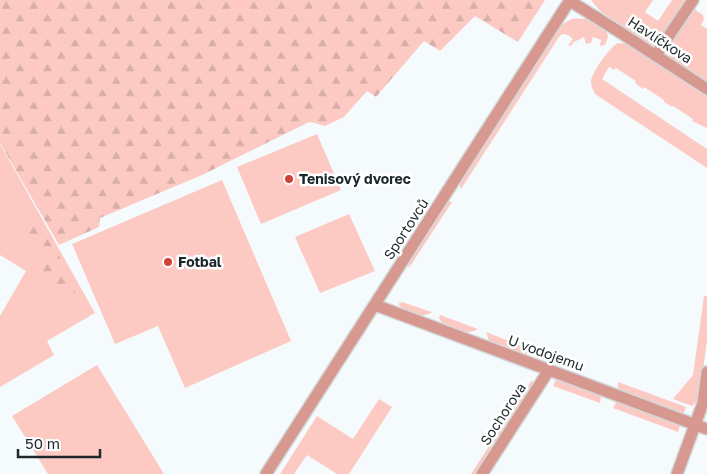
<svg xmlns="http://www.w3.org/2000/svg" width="707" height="474" font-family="'Golos Text',sans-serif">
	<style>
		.green { fill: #fccac3 }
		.forest { fill: url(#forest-firs) }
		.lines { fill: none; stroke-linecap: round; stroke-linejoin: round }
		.street-casing { stroke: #d2d9db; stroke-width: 14 }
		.street { stroke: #d6988f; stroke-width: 11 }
		.poi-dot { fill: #d04338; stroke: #fff; stroke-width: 2 }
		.labels { text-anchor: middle; stroke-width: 5; stroke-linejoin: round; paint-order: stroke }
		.street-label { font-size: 14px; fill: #1c282b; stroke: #fff }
		.poi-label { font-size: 14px; font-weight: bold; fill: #1c282b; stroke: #fff; text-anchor: start }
	</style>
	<defs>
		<pattern id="forest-firs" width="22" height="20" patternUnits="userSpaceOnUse" patternTransform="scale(1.25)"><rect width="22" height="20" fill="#fccac3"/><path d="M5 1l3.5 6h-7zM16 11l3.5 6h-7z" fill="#d7aea8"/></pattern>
	</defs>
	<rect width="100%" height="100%" fill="#f5fbfd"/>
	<g class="green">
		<polygon points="591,0 653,0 645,12 658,21 672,0 689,0 655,46 651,45 600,11"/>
		<polygon points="691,7 703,15 704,19 701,25 707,29 707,82 670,58 666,47"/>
		<path d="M572,19C585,17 606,22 608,37L605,45L600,46L601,40L593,37L591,43L586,44L584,37L574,42L571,46L568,45L573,39L568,35L562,34L559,37L461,189L459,183L559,26Z"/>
		<path d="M618,43L628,44L707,96V128L692,121L693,119L673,106L672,107L664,102V100L644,87L643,89L635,83L636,81L616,68L614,70L609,67L602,79L707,149V168L595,94C593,90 591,86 591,82C591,73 610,47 618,43Z"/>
		<polygon points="317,134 341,190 261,224 237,167"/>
		<polygon points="0,144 95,313 47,341 54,355 0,387 0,316 26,271 0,255"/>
		<polygon points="222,180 291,341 185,388 158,326 115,344 72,244"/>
		<polygon points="448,201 452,202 409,268 408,264"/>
		<polygon points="349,214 375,271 320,293 295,237"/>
		<polygon points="704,296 707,296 707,340 699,399 692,406 673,399 693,375"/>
		<path d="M402,302L432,312C423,320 404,312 398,304Z"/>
		<path d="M440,315L478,329C466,336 453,329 442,323L439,318Z"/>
		<polygon points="486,332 531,350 527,354 523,355 489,341"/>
		<polygon points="97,365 164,474 48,474 12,416"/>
		<polygon points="556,380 561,380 601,395 600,403 553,386"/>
		<polygon points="531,381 535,382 477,474 471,474"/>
		<polygon points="618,382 686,407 683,415 621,392 618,387"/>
		<polygon points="379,399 392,407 349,474 337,474 307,455 294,474 280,474 317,416 353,439"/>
		<polygon points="617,401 678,424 680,426 678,432 613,408"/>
	</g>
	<g class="forest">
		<polygon points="0,0 545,0 518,42 475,16 440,51 424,41 376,97 367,91 344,117 325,126 311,122 307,123 202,175 100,218 99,227 59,245 0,143"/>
		<path d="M33,216C50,228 66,274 76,294L47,280L39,265L42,246L21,227Z"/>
	</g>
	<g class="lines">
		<defs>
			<g id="street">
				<polyline points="570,1 618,31 707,89"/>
				<polyline points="656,55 693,0"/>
				<polyline points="375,305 707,429"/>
				<polyline points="266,474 570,0"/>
				<polyline points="482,474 549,370"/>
				<polyline points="677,474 703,403 707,372"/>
			</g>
		</defs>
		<use href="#street" class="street-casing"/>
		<use href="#street" class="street"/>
	</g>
	<g class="poi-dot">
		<circle cx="289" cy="179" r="5"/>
		<circle cx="168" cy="262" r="5"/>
	</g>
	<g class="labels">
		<g class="street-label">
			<text transform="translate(660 40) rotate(33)" y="5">Havlíčkova</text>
			<text transform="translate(406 229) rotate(-57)" y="5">Sportovců</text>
			<text transform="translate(546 353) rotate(20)" y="5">U vodojemu</text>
			<text transform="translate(503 414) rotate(-57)" y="5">Sochorova</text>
		</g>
		<g class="poi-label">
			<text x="299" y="184">Tenisový dvorec</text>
			<text x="178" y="267">Fotbal</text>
		</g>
	</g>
	<path d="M18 449v8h82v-8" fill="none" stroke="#1c282b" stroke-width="2.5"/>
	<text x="25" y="449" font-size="15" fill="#1c282b" stroke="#ffffff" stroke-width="4" paint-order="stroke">50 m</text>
</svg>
